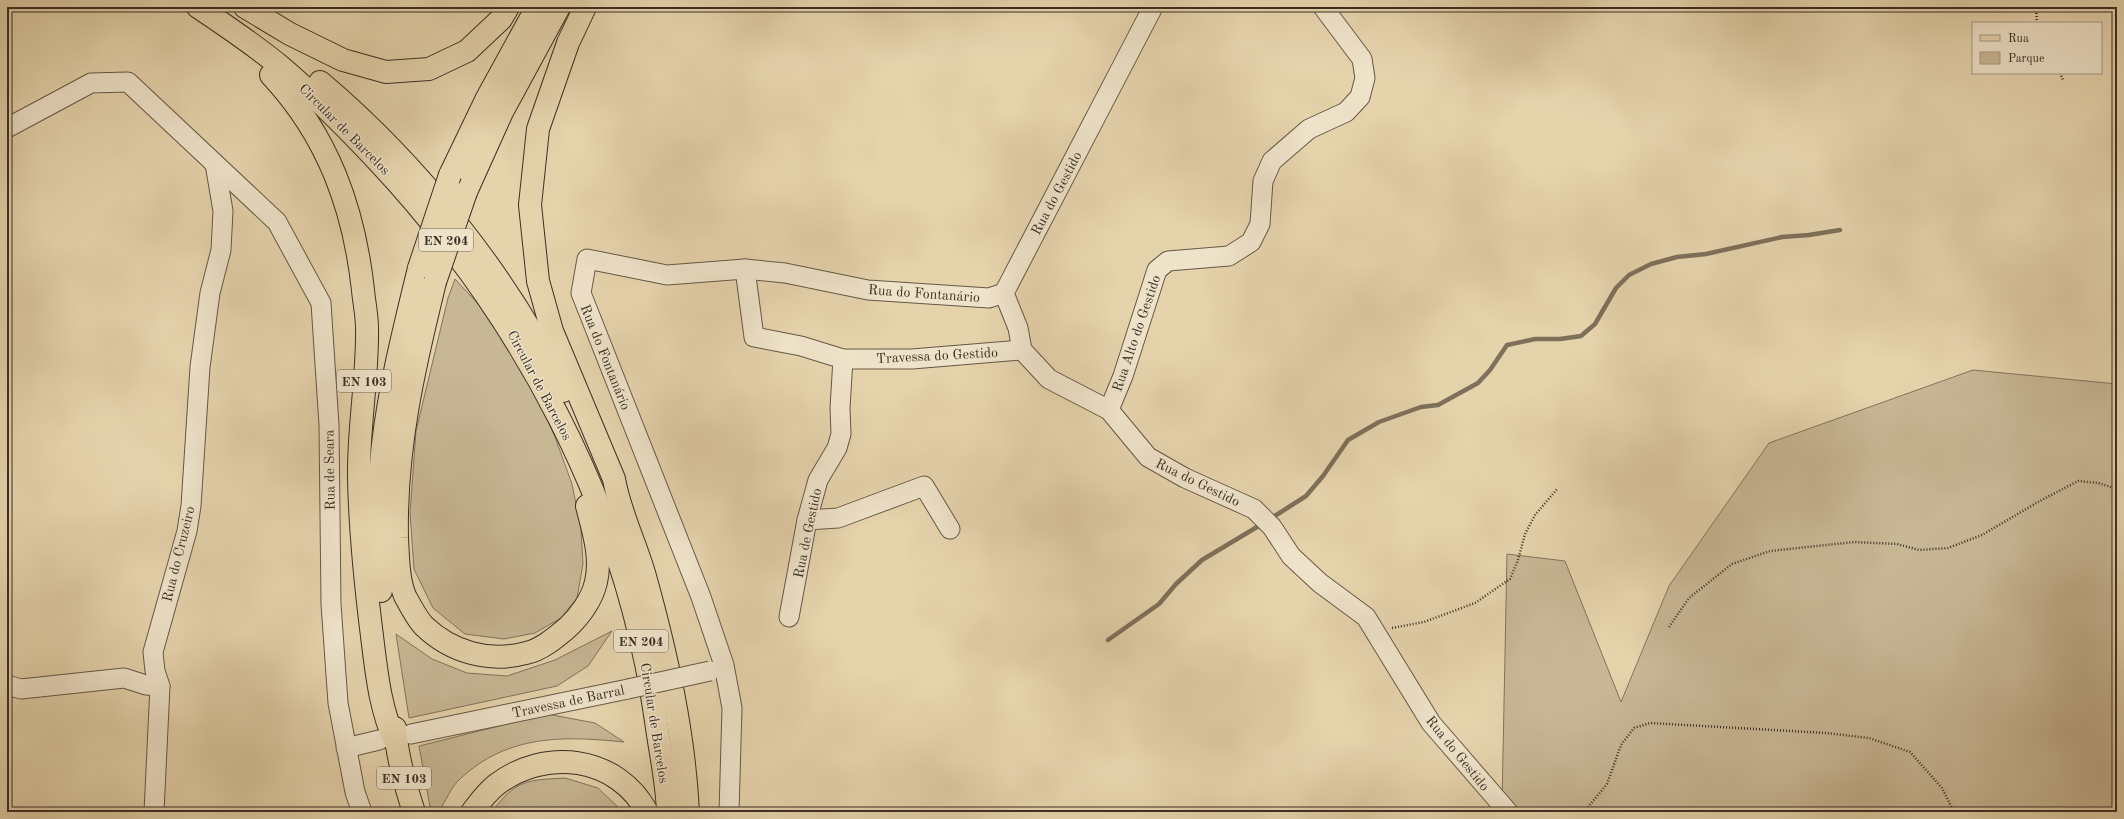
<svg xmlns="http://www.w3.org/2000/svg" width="2124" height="819" font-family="'Old Standard TT',serif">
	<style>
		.green { fill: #c8b795; stroke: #82735d }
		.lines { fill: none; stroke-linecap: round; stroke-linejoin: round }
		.stream { stroke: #7e705a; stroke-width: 4.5 }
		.minor-casing { stroke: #665847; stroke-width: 21 }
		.primary-casing { stroke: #3b2f25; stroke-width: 24 }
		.path { stroke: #3b2f25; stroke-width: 2.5; stroke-dasharray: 1 2; stroke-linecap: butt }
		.minor { stroke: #eee2c9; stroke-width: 19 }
		.primary { stroke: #e5d3ac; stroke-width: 22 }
		.minor-bridge-casing { stroke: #665847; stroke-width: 21; stroke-linecap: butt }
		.primary-bridge-casing { stroke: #3b2f25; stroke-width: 24; stroke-linecap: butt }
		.minor-bridge { stroke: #eee2c9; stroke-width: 19 }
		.primary-bridge { stroke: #e5d3ac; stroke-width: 22 }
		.labels { text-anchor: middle; stroke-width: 3; stroke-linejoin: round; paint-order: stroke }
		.shield { fill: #eee2c9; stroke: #716556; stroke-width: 1 }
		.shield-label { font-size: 13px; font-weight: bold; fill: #3b2f25 }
		.street-label { font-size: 14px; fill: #3b2f25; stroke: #eee2c9 }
	</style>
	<rect width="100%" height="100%" fill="#e5d3ac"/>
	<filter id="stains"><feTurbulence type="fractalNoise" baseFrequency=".005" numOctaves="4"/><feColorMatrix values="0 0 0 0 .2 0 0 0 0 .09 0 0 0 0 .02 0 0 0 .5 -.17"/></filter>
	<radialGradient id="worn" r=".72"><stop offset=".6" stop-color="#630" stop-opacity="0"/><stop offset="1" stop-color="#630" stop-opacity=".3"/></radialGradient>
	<g class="green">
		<polygon points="455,279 480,306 510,350 536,394 555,437 572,484 581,529 583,564 577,598 561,618 535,633 504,639 465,634 433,608 414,569 410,513 416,431 448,298"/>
		<polygon points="1973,370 2117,384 2117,812 1511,812 1502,805 1507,554 1565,561 1621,702 1669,586 1769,443"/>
		<polygon points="612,631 588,666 557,686 409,718 396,634 432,659 467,673 507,676 555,660"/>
		<path d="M547,714L595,723L624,742C564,736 508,734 460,779C451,787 445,802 439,812H431L419,746Z"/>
		<path d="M565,778L598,788L623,812H492C515,780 527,780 565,778Z"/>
	</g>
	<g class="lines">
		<g class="stream">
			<polyline points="1270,519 1306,496 1323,476 1348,440 1379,422 1421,407 1438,405 1478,383 1490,370 1507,345 1535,339 1560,339 1581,336 1595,324 1616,288 1629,275 1651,264 1677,257 1706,254 1782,237 1809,235 1840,230"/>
			<polyline points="1108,640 1159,604 1176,584 1202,560 1262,524"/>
		</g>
		<defs>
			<g id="minor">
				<polyline points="1153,7 1004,293 1018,328 1022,350 1049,379 1109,410 1148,457 1185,478 1254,509 1272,527 1291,556 1320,583 1366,617 1431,723 1508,812"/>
				<polyline points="7,128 91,83 128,82 277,222 321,303 329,425 331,604 338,703 355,792 362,812"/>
				<polyline points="745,269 754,337 801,346 843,359 912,359 1022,350"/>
				<polyline points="1109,410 1123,376 1157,270 1168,261 1229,256 1251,242 1260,224 1263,181 1272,161 1309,129 1346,112 1360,97 1365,78 1362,59 1323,7"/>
				<polyline points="807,520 838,518 924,486 950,529"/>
				<polyline points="789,617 807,520 818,480 837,448 841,434 840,408 843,359"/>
				<polyline points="7,685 21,689 124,678 146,685 160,686"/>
				<polyline points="411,734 628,689"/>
				<polyline points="346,748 379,740"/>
				<polyline points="154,812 160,686 155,671 153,652 187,531 191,506 200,367 210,293 221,250 223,211 215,164"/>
				<polyline points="729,812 732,708 724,665 701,597 581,293 587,259 667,275 745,269 785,273 868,290 989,298 1004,293"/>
			</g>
			<g id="primary">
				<path d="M198,7C226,26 255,45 281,67C314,95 345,126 375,158C521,313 626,508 656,721C660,751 667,782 668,812"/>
				<polyline points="245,7 290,34 343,60 386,72 429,69 467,51 501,19 508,7"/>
				<path d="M585,7L568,43L538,129L530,205L538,281L552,331L614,479C620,514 637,546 646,580C667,656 684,733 688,812"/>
				<path d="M271,75C328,136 354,208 363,290C364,302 367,315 367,328C368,378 358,428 359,478C360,528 365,579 371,628C376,667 379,708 396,743"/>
				<path d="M320,82C416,163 509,277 563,391"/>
				<polyline points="450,175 487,98 537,7"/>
				<polyline points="466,192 502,112 559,7"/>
				<path d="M435,282C414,367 395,449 397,538C398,556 398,579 405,596C410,605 417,619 424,626C451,652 489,663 526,653C541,650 555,638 567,628C579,617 592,600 596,582C602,557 593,530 587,506"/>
				<path d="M381,591C380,542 377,493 383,444C390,384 405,326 419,268"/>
				<path d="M395,728C397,757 405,785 414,812"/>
				<path d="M472,812C479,803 487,792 496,785C545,747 617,756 647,812"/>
			</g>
		</defs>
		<use href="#minor" class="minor-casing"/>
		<use href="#primary" class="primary-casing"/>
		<g class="path">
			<polyline points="2036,7 2037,23"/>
			<polyline points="2060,73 2063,80"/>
			<polyline points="1669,627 1689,598 1732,564 1770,551 1854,542 1897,544 1919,550 1948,548 1982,535 2038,502 2078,481 2098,483 2117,489"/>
			<polyline points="1392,628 1424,622 1475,603 1510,579 1518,560 1525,534 1535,515 1558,488"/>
			<polyline points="1584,812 1607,784 1621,745 1634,728 1650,723 1826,733 1869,738 1910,752 1942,788 1954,812"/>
		</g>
		<use href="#minor" class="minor"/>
		<use href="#primary" class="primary"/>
		<defs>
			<polyline id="minor-bridge" points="628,689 710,671"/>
			<g id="primary-bridge">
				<polyline points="419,268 450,175"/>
				<polyline points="435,282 466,192"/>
			</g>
		</defs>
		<use href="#minor-bridge" class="minor-bridge-casing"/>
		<use href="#primary-bridge" class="primary-bridge-casing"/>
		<use href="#minor-bridge" class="minor-bridge"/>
		<use href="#primary-bridge" class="primary-bridge"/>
	</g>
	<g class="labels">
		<g class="shield">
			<rect x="419" y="229" width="54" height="22" rx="3"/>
			<rect x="337" y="370" width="54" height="22" rx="3"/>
			<rect x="614" y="630" width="54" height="22" rx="3"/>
			<rect x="377" y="767" width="54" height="22" rx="3"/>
		</g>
		<g class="shield-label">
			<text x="446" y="245">EN 204</text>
			<text x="364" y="386">EN 103</text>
			<text x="641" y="646">EN 204</text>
			<text x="404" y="783">EN 103</text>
		</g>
		<g class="street-label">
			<text transform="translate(345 129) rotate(45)" y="5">Circular de Barcelos</text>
			<text transform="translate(1056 193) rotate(-62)" y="5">Rua do Gestido</text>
			<text transform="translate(924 293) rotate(4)" y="5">Rua do Fontanário</text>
			<text transform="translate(1136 333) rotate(-71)" y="5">Rua Alto do Gestido</text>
			<text transform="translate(937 355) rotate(-3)" y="5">Travessa do Gestido</text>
			<text transform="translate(606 357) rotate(68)" y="5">Rua do Fontanário</text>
			<text transform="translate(540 385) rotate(62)" y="5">Circular de Barcelos</text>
			<text transform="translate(329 470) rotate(-91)" y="5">Rua de Seara</text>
			<text transform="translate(1198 482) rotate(26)" y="5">Rua do Gestido</text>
			<text transform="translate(807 533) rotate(-78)" y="5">Rua de Gestido</text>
			<text transform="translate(178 554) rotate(-76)" y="5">Rua do Cruzeiro</text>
			<text transform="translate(568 701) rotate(-12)" y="5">Travessa de Barral</text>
			<text transform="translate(655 723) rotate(81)" y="5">Circular de Barcelos</text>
			<text transform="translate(1458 753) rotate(51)" y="5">Rua do Gestido</text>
		</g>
	</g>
	<rect width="2124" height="819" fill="none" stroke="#e5d3ac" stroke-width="24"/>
	<rect x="8" y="8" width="2108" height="803" fill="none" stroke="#3b2f25" stroke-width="2"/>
	<rect x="12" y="12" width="2100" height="795" fill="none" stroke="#3b2f25"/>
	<rect x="1972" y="22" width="130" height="52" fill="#eee2c9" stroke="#a69a87"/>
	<rect x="1980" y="35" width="20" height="6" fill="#e5d3ac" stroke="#a69a87"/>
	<text x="2008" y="42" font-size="12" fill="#3b2f25">Rua</text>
	<rect x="1980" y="52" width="20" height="12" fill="#c8b795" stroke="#a69a87"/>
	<text x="2008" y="62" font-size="12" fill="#3b2f25">Parque</text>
	<rect width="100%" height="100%" filter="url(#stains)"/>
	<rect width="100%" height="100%" fill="url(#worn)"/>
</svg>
